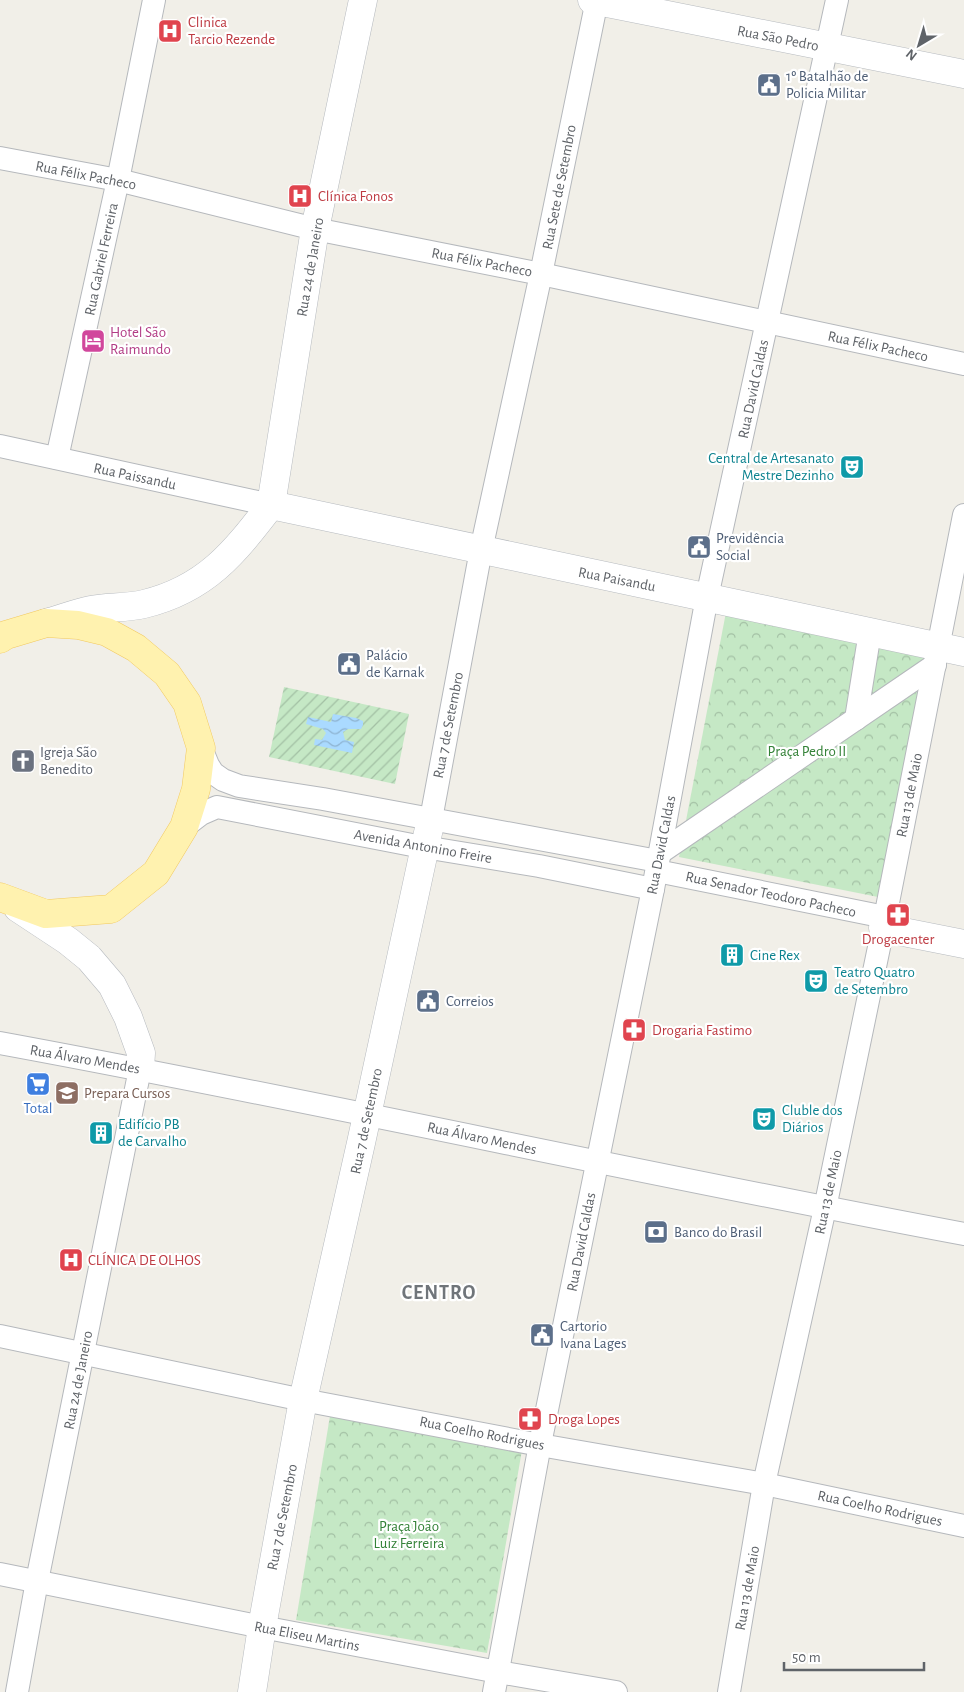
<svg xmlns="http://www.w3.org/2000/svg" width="964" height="1692" font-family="'Alegreya Sans',sans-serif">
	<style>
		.forest { fill: url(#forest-crowns) }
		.garden { fill: url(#garden-furrows) }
		.water { fill: url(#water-waves) }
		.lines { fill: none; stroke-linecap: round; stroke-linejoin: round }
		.street-casing { stroke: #b5b8bc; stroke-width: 24 }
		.secondary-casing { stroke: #b6babf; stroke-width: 29 }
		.primary-casing { stroke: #f2c960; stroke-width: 29 }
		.street { stroke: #fff; stroke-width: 22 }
		.secondary { stroke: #fff; stroke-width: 28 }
		.primary { stroke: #fff2af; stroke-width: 28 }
		.labels { text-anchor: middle; stroke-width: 4.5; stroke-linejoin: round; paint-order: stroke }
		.health-label { font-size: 15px; fill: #be3a42; stroke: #fff; text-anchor: start }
		.street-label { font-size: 15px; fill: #5f6368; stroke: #fff }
		.service-label { font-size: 15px; fill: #4e5e75; stroke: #fff; text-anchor: start }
		.hotel-label { font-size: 15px; fill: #b23c85; stroke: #fff; text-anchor: start }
		.culture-label { font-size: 15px; fill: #0d838f; stroke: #fff; text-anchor: start }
		.park-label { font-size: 15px; fill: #348238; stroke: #fff }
		.worship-label { font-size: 15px; fill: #5b616d; stroke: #fff; text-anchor: start }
		.education-label { font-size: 15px; fill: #785e54; stroke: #fff; text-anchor: start }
		.shop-label { font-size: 15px; fill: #366cbe; stroke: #fff }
		.district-label { font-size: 20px; font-weight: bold; letter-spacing: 1px; fill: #70757a; stroke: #fff }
	</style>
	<defs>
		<pattern id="forest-crowns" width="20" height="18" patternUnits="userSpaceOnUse" patternTransform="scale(1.25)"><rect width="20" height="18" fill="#c5e8c5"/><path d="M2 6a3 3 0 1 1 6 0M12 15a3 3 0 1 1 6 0" fill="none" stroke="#a3c0a4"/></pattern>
		<pattern id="garden-furrows" width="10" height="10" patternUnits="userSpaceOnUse" patternTransform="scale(1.25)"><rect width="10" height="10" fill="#c5e8c5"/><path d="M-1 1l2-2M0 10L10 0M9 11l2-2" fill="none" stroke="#a3c0a4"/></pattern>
		<pattern id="water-waves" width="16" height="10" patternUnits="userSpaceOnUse" patternTransform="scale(1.25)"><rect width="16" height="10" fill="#aadaff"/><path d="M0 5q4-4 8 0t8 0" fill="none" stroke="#8eb4d2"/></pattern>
	</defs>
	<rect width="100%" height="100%" fill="#f1efe8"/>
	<g class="forest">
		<polygon points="727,607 933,652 888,899 679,857"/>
		<polygon points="330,1416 522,1450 487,1653 296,1620"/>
	</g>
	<polygon class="garden" points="284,687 409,714 395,784 269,757"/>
	<polygon class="water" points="333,714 356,718 363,721 363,725 361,729 348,729 343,732 345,740 354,742 352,753 314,745 315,739 322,740 326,733 323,729 306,724 308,717 331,722"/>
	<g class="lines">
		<defs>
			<g id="street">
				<polyline points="0,158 118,180 315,229 541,274 964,364"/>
				<polyline points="0,446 271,505"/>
				<polyline points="57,458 118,180 154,0"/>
				<polyline points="856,719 870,632"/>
				<polyline points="201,748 208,765 213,773 223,780 239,786 323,799 658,861"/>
				<polyline points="431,819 481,550 541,274 597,0"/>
				<polyline points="184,827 201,814 217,807 412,845 539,866 653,889"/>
				<polyline points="661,852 935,665"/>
				<polyline points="657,871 885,917"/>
				<path d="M0,1043C322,1102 642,1174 964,1234"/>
				<polyline points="0,1336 303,1400 540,1445 764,1484 964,1526"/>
				<polyline points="0,1574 262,1627 498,1672 616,1692"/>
				<polyline points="17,1692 37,1581 140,1069"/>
				<polyline points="494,1692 541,1439 653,889 707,597 837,0"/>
				<polyline points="729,1692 764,1484 825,1208 883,928 964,515"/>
			</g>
			<g id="secondary">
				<polyline points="592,0 964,74"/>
				<polyline points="271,505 964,652"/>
				<path d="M46,623C61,619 76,613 91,610C108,607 127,608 144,604C206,589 234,553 271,505L315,229L363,0"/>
				<polyline points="18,908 68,941 89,958 112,985 128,1017 141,1053 140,1069"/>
				<polyline points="883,928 964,944"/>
				<polyline points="252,1692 262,1627 303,1400 361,1143 431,819"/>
			</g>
			<polyline id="primary" points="0,639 6,635 46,623 78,625 107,632 136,648 167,674 187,703 201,748 196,789 184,827 156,873 111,909 46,914 0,897"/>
		</defs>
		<use href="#street" class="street-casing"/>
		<use href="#secondary" class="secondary-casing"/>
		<use href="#primary" class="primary-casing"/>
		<use href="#street" class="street"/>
		<use href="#secondary" class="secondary"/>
		<use href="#primary" class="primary"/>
	</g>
	<defs>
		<symbol id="hospital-square" viewBox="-11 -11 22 22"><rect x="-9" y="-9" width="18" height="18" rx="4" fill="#e0444e" stroke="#fff"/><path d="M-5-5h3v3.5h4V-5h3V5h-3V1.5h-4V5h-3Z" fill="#fff"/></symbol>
		<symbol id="civic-square" viewBox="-11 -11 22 22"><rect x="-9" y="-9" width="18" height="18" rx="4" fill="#5c6f8a" stroke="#fff"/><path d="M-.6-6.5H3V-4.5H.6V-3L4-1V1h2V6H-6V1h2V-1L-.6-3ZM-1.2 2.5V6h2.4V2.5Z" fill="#fff"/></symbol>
		<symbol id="hotel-square" viewBox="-11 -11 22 22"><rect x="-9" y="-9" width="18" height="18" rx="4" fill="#d1479c" stroke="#fff"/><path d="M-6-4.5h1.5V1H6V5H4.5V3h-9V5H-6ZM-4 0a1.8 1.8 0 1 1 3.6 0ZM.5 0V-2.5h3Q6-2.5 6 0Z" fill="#fff"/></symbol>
		<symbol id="theatre-square" viewBox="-11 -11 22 22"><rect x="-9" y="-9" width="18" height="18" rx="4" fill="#0f9aa8" stroke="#fff"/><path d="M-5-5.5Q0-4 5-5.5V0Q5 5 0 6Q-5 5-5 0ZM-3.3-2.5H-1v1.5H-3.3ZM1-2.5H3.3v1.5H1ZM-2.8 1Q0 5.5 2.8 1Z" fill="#fff"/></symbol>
		<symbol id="church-square" viewBox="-11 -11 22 22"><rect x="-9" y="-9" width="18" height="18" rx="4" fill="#6b7280" stroke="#fff"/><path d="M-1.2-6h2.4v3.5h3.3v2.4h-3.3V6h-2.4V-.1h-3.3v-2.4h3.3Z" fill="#fff"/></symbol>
		<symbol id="pharmacy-square" viewBox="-11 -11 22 22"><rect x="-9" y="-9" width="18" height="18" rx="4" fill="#e0444e" stroke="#fff"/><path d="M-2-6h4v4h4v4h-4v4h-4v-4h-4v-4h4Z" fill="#fff"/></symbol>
		<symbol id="building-square" viewBox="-11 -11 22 22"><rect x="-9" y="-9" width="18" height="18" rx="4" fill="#0f9aa8" stroke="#fff"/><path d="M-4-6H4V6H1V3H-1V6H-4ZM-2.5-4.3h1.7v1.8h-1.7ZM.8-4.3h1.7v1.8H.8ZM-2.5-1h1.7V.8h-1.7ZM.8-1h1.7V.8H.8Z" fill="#fff"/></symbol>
		<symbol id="supermarket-square" viewBox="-11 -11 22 22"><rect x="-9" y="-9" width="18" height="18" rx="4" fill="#3f7fe0" stroke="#fff"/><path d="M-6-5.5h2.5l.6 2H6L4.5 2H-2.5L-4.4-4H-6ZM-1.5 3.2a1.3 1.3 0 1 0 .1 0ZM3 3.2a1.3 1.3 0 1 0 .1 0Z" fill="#fff"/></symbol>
		<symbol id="school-square" viewBox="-11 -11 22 22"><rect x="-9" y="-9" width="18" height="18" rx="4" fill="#8d6e63" stroke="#fff"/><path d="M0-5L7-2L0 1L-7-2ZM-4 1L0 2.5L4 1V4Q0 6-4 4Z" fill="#fff"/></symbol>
		<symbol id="bank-square" viewBox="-11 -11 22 22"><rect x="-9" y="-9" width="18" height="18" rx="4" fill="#5c6f8a" stroke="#fff"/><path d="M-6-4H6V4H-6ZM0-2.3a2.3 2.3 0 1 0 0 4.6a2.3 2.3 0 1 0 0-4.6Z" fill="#fff"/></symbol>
	</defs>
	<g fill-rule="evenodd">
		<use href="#hospital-square" x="156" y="17" width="28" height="28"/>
		<use href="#civic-square" x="755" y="71" width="28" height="28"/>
		<use href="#hospital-square" x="286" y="182" width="28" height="28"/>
		<use href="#hotel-square" x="79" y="327" width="28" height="28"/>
		<use href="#theatre-square" x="838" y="453" width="28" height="28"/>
		<use href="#civic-square" x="685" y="533" width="28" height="28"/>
		<use href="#civic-square" x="335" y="650" width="28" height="28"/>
		<use href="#church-square" x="9" y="747" width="28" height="28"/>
		<use href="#pharmacy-square" x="884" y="901" width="28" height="28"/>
		<use href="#building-square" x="718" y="941" width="28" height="28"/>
		<use href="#theatre-square" x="802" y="967" width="28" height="28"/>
		<use href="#civic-square" x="414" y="987" width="28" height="28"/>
		<use href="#pharmacy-square" x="620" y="1016" width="28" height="28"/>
		<use href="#supermarket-square" x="24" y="1070" width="28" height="28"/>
		<use href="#school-square" x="53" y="1079" width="28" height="28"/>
		<use href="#theatre-square" x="750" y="1105" width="28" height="28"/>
		<use href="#building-square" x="87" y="1119" width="28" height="28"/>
		<use href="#bank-square" x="642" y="1218" width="28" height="28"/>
		<use href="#hospital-square" x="57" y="1246" width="28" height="28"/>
		<use href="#civic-square" x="528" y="1321" width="28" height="28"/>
		<use href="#pharmacy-square" x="516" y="1405" width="28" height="28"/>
	</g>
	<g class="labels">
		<g class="health-label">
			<text x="188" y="27">Clinica<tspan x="188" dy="17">Tarcio Rezende</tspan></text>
			<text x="318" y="201">Clínica Fonos</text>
			<text x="898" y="944" text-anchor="middle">Drogacenter</text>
			<text x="652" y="1035">Drogaria Fastimo</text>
			<text x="88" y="1265">CLÍNICA DE OLHOS</text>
			<text x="548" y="1424">Droga Lopes</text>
		</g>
		<g class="street-label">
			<text transform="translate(778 38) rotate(11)" y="5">Rua São Pedro</text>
			<text transform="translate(86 175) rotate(11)" y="5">Rua Félix Pacheco</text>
			<text transform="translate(559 187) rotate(-79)" y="5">Rua Sete de Setembro</text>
			<text transform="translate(101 259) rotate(-78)" y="5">Rua Gabriel Ferreira</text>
			<text transform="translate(482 262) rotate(11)" y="5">Rua Félix Pacheco</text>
			<text transform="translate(310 267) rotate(-80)" y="5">Rua 24 de Janeiro</text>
			<text transform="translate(878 346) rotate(12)" y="5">Rua Félix Pacheco</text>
			<text transform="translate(753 389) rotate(-78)" y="5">Rua David Caldas</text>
			<text transform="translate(135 476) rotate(12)" y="5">Rua Paissandu</text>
			<text transform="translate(617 579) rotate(11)" y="5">Rua Paisandu</text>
			<text transform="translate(448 725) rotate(-79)" y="5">Rua 7 de Setembro</text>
			<text transform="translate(909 795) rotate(-79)" y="5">Rua 13 de Maio</text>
			<text transform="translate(661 845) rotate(-79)" y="5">Rua David Caldas</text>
			<text transform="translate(423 846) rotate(10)" y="5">Avenida Antonino Freire</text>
			<text transform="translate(771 894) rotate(12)" y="5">Rua Senador Teodoro Pacheco</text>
			<text transform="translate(85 1059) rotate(10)" y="5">Rua Álvaro Mendes</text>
			<text transform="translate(366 1121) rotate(-78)" y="5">Rua 7 de Setembro</text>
			<text transform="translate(482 1138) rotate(12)" y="5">Rua Álvaro Mendes</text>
			<text transform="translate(828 1192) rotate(-78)" y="5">Rua 13 de Maio</text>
			<text transform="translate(581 1242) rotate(-79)" y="5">Rua David Caldas</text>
			<text transform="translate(78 1380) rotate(-79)" y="5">Rua 24 de Janeiro</text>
			<text transform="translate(482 1433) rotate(11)" y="5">Rua Coelho Rodrigues</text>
			<text transform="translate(880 1508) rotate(12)" y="5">Rua Coelho Rodrigues</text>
			<text transform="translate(282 1517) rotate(-79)" y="5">Rua 7 de Setembro</text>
			<text transform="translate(747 1588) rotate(-80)" y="5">Rua 13 de Maio</text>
			<text transform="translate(307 1636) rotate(11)" y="5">Rua Eliseu Martins</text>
		</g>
		<g class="service-label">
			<text x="786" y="81">1º Batalhão de<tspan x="786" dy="17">Policia Militar</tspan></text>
			<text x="716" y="543">Previdência<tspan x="716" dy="17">Social</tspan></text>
			<text x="366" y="660">Palácio<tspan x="366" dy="17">de Karnak</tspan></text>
			<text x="446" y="1006">Correios</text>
			<text x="674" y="1237">Banco do Brasil</text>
			<text x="560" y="1331">Cartorio<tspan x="560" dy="17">Ivana Lages</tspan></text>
		</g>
		<g class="hotel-label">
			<text x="110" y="337">Hotel São<tspan x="110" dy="17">Raimundo</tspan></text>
		</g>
		<g class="culture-label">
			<text x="834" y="463" text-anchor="end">Central de Artesanato<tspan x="834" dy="17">Mestre Dezinho</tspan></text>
			<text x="750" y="960">Cine Rex</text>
			<text x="834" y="977">Teatro Quatro<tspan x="834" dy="17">de Setembro</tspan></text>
			<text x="782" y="1115">Cluble dos<tspan x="782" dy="17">Diários</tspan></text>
			<text x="118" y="1129">Edifício PB<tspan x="118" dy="17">de Carvalho</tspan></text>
		</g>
		<g class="park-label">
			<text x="807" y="756">Praça Pedro II</text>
			<text x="409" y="1531">Praça João<tspan x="409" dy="17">Luiz Ferreira</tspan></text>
		</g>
		<g class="worship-label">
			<text x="40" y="757">Igreja São<tspan x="40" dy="17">Benedito</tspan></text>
		</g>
		<g class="education-label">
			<text x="84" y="1098">Prepara Cursos</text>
		</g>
		<g class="shop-label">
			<text x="38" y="1113">Total</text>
		</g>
		<g class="district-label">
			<text x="439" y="1299">CENTRO</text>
		</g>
	</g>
	<g transform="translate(919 45) rotate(218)" stroke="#ffffff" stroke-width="4" paint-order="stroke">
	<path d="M0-4L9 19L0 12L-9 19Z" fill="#5f6368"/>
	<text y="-8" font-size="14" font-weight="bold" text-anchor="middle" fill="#5f6368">N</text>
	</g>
	<path d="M784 1662v8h140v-8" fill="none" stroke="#5f6368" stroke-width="2.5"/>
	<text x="792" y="1662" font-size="15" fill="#5f6368" stroke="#ffffff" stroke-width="4" paint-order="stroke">50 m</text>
</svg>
